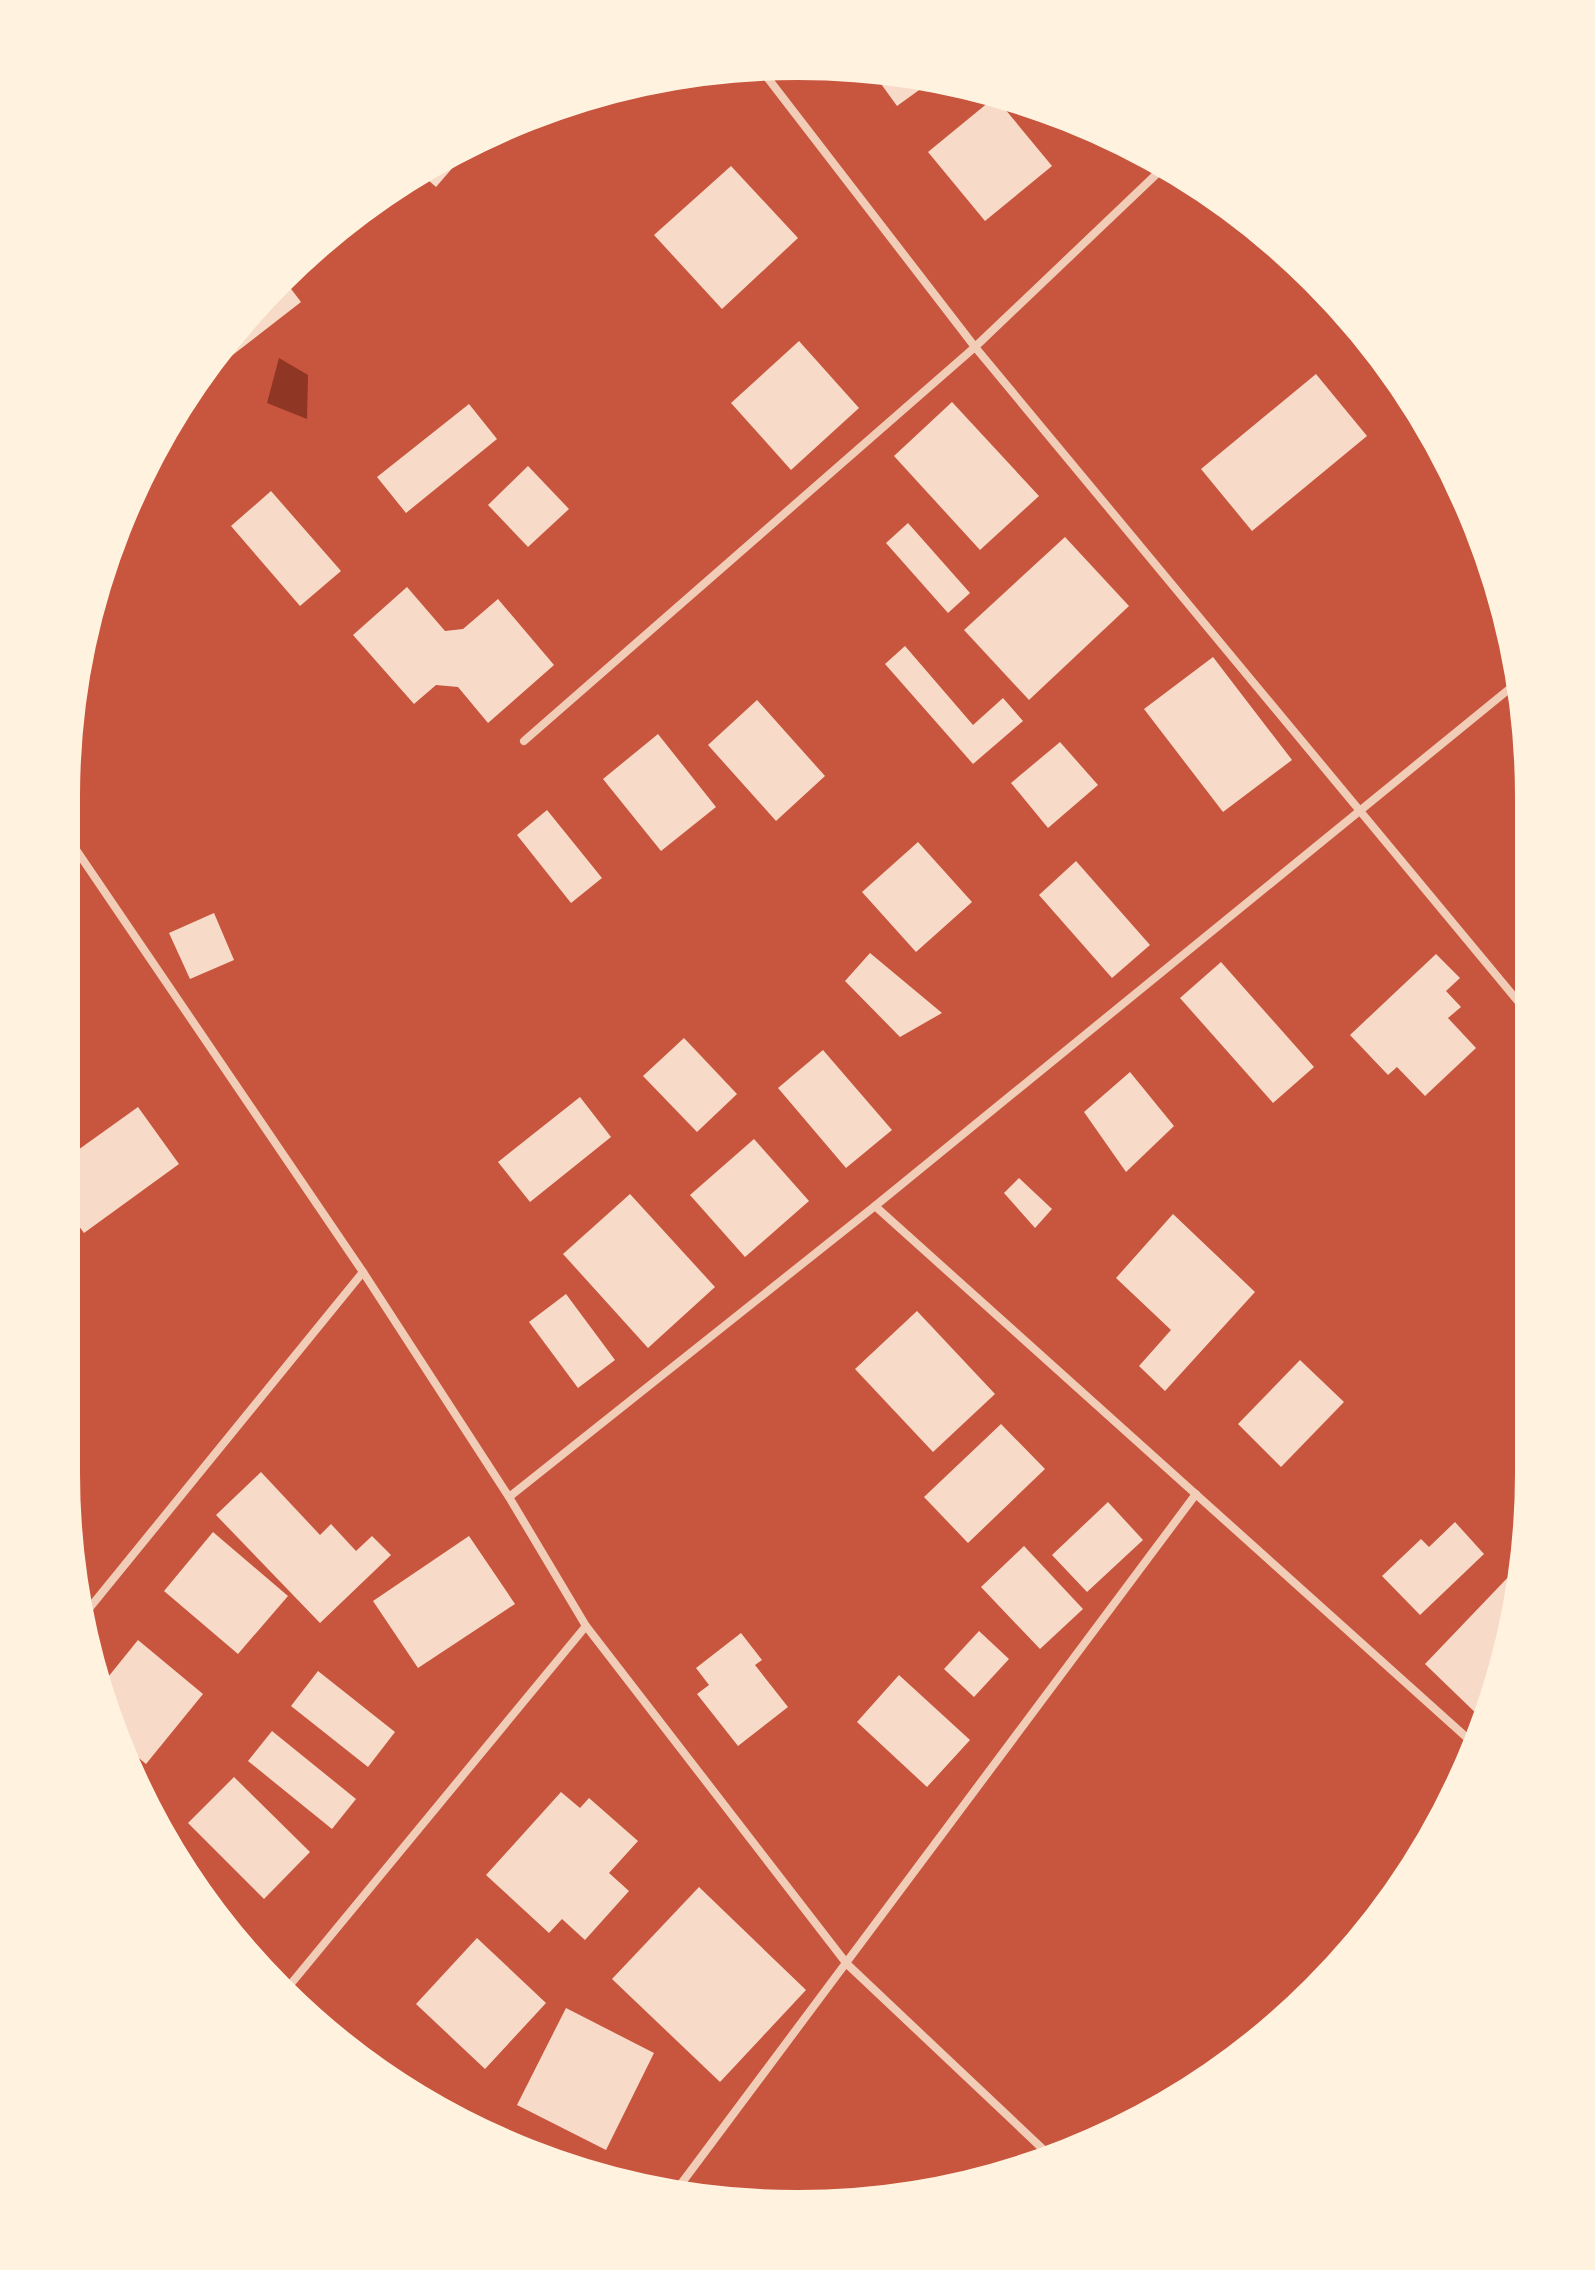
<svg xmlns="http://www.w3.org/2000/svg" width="1595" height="2270" font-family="Signika,sans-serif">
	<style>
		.water { fill: #8f3625 }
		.building { fill: #f7dbc8 }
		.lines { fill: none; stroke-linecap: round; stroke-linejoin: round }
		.minor { stroke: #f1ccb7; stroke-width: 8 }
		.rim { fill: none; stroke: #fff3e0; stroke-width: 4 }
	</style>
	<rect width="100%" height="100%" fill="#c8553d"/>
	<polygon class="water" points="279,358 308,375 307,419 267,403"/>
	<g class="building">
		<polygon points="871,70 893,73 933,80 897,106"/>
		<polygon points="995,97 1052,166 985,221 928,152"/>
		<polygon points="474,143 436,187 418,171 430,163"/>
		<polygon points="731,166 798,238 722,309 654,235"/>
		<polygon points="323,240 327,245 296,270 314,246"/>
		<polygon points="285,281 301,302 221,364 219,361"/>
		<polygon points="799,341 859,408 791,470 731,403"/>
		<polygon points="1316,374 1367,436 1252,531 1201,469"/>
		<polygon points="952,402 1039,496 980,550 894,456"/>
		<polygon points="469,404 497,439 406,513 377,477"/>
		<polygon points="528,466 569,509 528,547 488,505"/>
		<polygon points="271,491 341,571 300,606 231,526"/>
		<polygon points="908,523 970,593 948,613 886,543"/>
		<polygon points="1065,537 1129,606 1029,700 964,630"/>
		<polygon points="407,587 445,631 463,629 498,599 554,665 488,723 458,687 436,685 414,704 353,635"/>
		<polygon points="905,646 973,725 1003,698 1023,721 973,764 885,664"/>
		<polygon points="1213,657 1292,760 1223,812 1144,709"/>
		<polygon points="757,700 825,776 776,821 708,745"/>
		<polygon points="658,734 716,807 661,851 603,779"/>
		<polygon points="1060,742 1098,785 1048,828 1011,783"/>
		<polygon points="547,810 602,878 571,903 517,835"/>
		<polygon points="918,842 972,902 916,952 862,892"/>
		<polygon points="1076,861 1150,945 1112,978 1039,895"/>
		<polygon points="214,913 234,960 190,979 169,933"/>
		<polygon points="870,953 942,1013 900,1037 845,981"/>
		<polygon points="1436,954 1460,978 1446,991 1461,1007 1448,1018 1476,1048 1425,1096 1397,1067 1388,1075 1350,1035"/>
		<polygon points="1221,962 1314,1067 1273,1103 1180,998"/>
		<polygon points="684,1038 737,1094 697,1132 643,1076"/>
		<polygon points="823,1050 892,1130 846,1168 778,1088"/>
		<polygon points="1130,1072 1174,1126 1126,1172 1084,1112"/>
		<polygon points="580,1097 611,1137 530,1202 498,1162"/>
		<polygon points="138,1107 179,1164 84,1233 64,1206 64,1160"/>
		<polygon points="754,1139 809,1201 745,1257 690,1195"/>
		<polygon points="1019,1178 1052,1209 1035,1228 1004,1193"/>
		<polygon points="630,1194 715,1287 648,1348 563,1254"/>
		<polygon points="1173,1214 1255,1292 1165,1391 1139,1366 1171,1330 1116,1278"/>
		<polygon points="566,1294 615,1360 578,1388 529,1322"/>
		<polygon points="917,1311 995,1394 933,1452 855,1369"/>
		<polygon points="1300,1360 1344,1402 1281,1467 1238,1424"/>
		<polygon points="1001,1424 1045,1469 968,1543 924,1497"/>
		<polygon points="261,1472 320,1535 331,1524 356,1551 372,1536 391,1555 320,1623 216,1515"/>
		<polygon points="1108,1502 1143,1540 1087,1592 1052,1555"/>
		<polygon points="1455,1522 1484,1554 1420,1615 1382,1576 1421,1539 1429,1547"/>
		<polygon points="213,1532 288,1596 238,1654 164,1591"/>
		<polygon points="469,1536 515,1604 418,1668 373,1601"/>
		<polygon points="1024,1546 1083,1609 1040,1649 981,1587"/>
		<polygon points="1513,1572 1520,1578 1506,1662 1484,1721 1425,1664"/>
		<polygon points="979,1631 1009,1659 974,1697 944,1669"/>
		<polygon points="741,1633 762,1660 755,1665 788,1707 738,1746 697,1694 709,1685 696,1668"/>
		<polygon points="138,1640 203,1694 146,1764 128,1749 100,1687"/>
		<polygon points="318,1671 395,1732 368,1767 291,1706"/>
		<polygon points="899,1675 970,1740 927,1787 857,1722"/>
		<polygon points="272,1731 356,1799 332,1829 248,1761"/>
		<polygon points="234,1777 310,1852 264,1899 188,1823"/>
		<polygon points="561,1792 580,1808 589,1798 638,1841 609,1873 629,1891 585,1940 562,1919 549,1933 486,1875"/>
		<polygon points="699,1887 806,1990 720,2082 612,1979"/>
		<polygon points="477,1938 546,2003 485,2069 416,2004"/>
		<polygon points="566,2008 654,2053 606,2150 517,2105"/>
	</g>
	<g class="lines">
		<g class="minor">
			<polyline points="760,68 975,347 1526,1011"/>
			<polyline points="524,741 975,347 1165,166"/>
			<polyline points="64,832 363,1272 509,1497 586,1626 847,1964 1047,2153"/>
			<polyline points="875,1206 1475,1745"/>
			<polyline points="509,1497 875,1206 1519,681"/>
			<polyline points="83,1616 363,1272"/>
			<polyline points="285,1991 586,1626"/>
			<polyline points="675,2192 1196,1494"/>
		</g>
	</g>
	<path d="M0 0H1595V2270H0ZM797 78H798A719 719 0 0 1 1517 797V1473A719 719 0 0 1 798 2192H797A719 719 0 0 1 78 1473V797A719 719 0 0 1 797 78Z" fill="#fff3e0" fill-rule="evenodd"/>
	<path class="rim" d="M797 78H798A719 719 0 0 1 1517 797V1473A719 719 0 0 1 798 2192H797A719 719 0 0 1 78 1473V797A719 719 0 0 1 797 78Z"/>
</svg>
